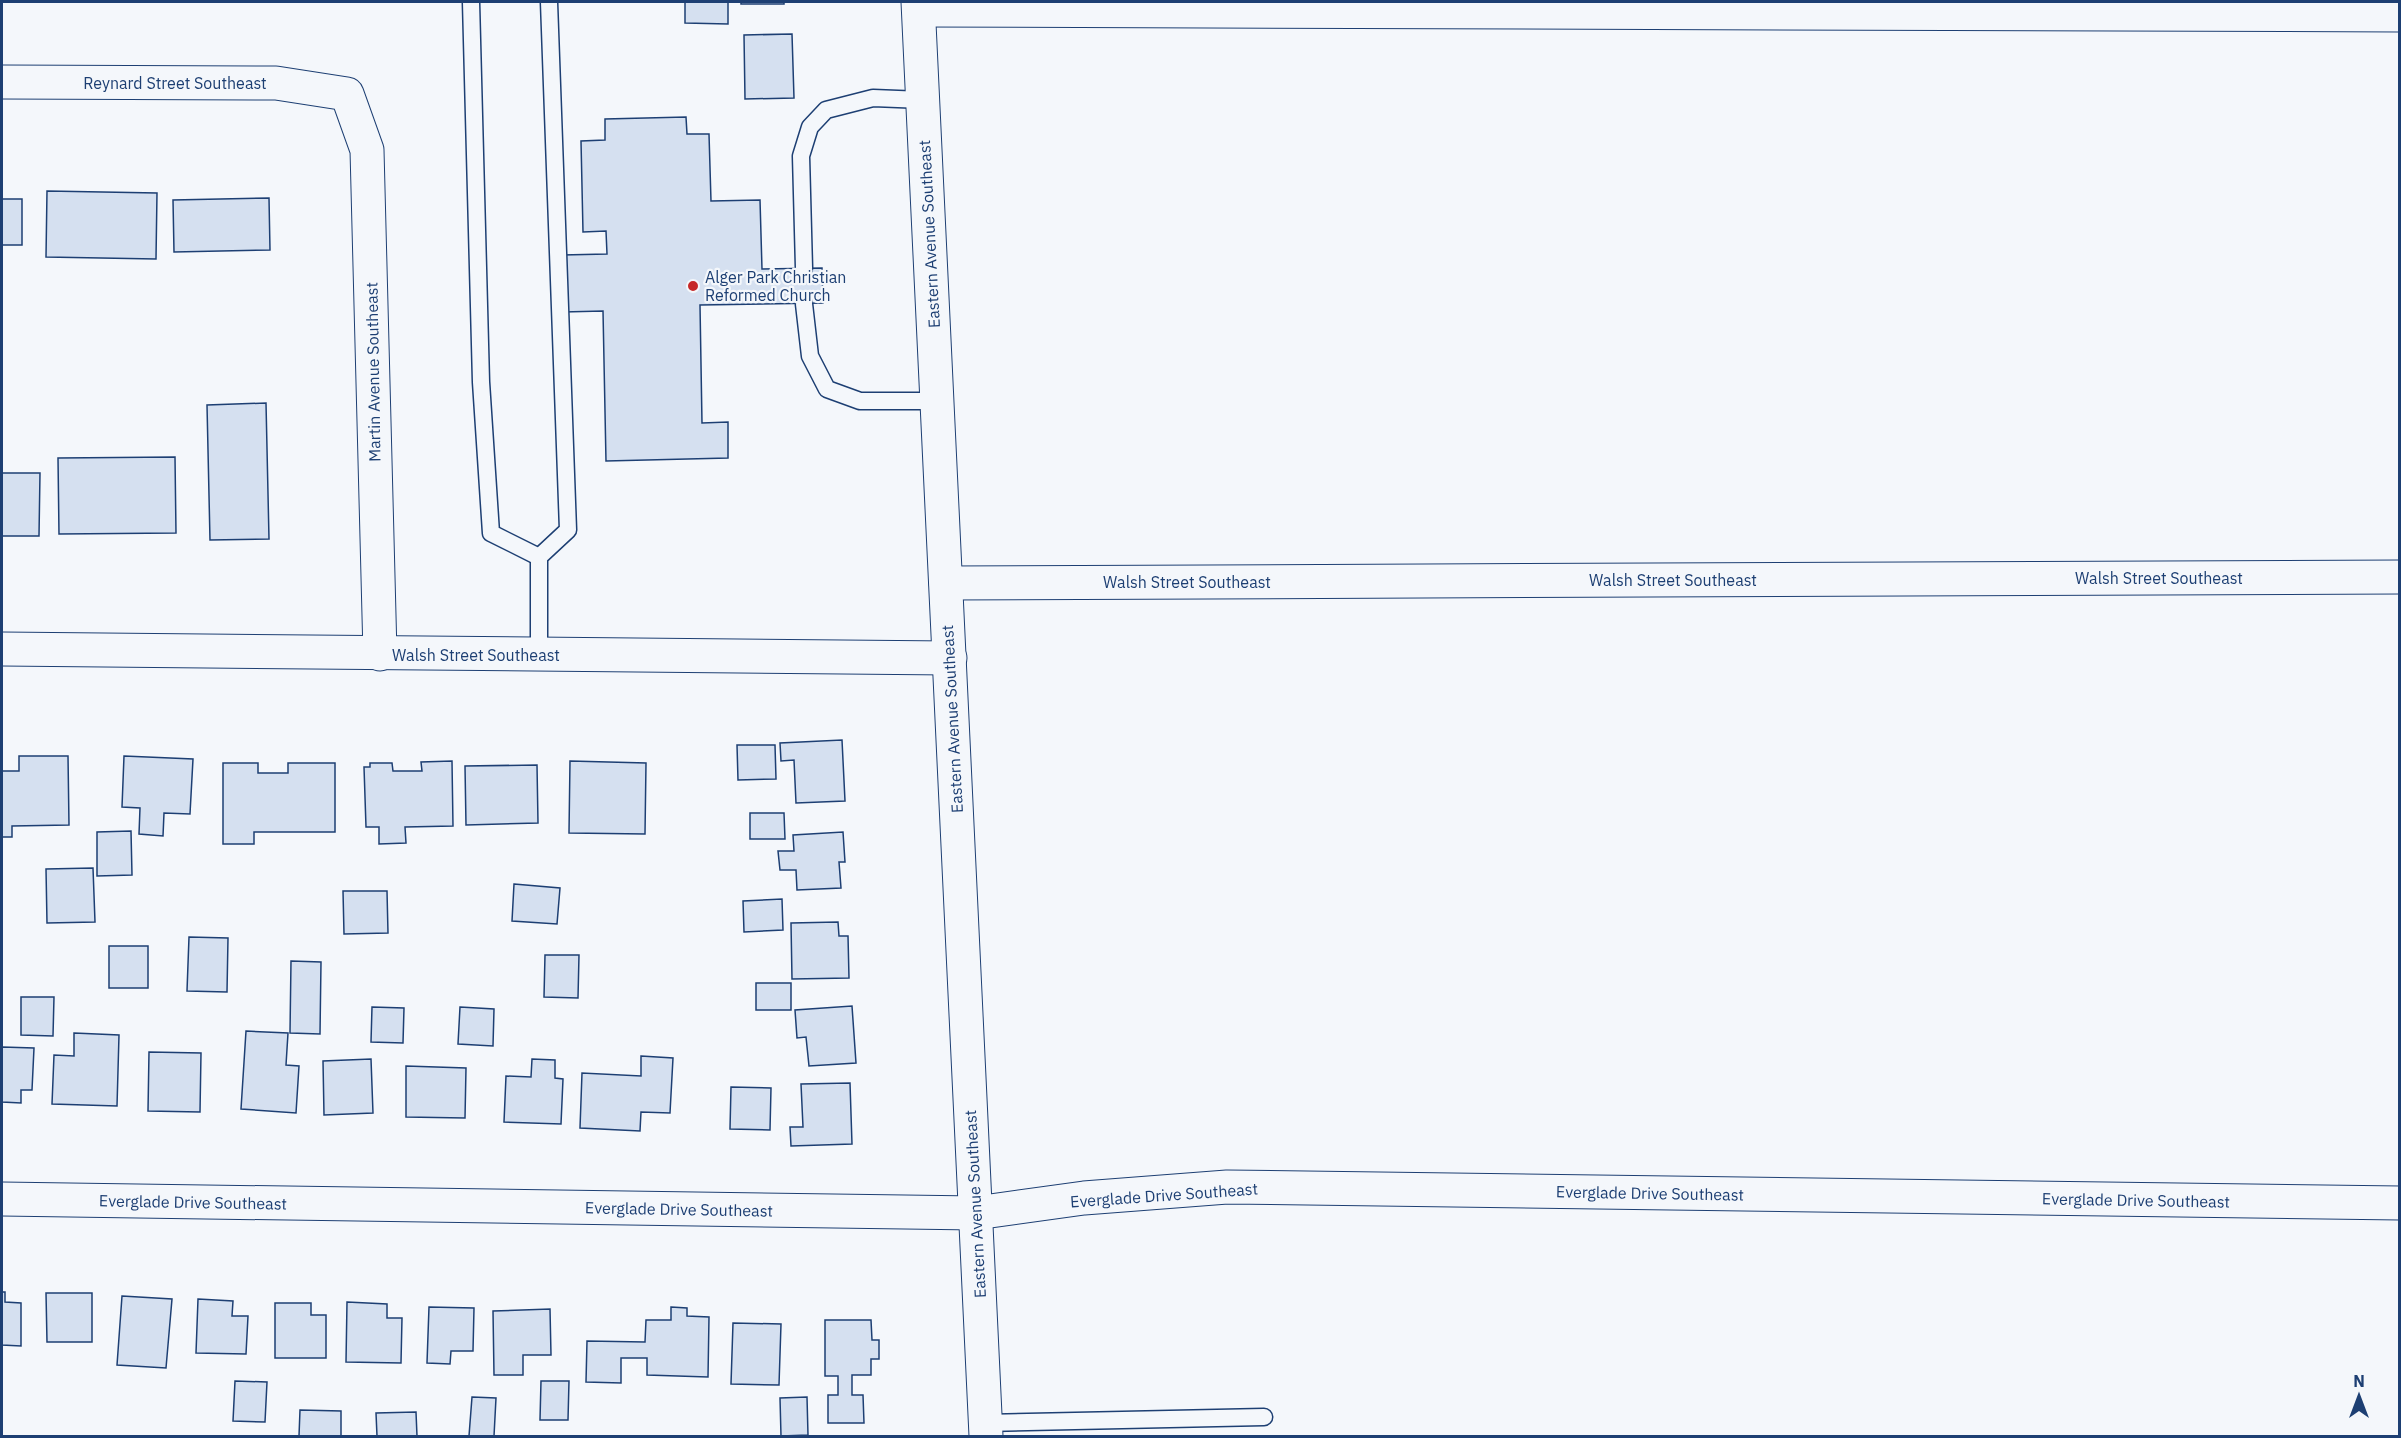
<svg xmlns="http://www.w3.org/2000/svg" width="2401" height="1438" font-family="'IBM Plex Sans',sans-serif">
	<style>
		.building { fill: #d5e0f0; stroke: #1d3f73; stroke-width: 1.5 }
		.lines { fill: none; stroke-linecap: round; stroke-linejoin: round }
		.service-casing { stroke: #1d3f73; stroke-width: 19 }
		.minor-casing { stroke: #1d3f73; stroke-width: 35 }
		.secondary-casing { stroke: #1d3f73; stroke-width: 35 }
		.service { stroke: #f4f7fb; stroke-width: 16 }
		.minor { stroke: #f4f7fb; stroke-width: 33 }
		.secondary { stroke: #f4f7fb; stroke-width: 33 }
		.poi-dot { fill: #c62828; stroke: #f4f7fb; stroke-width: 2 }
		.labels { text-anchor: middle; stroke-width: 4.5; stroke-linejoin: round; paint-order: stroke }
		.street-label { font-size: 16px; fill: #1d3f73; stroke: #f4f7fb }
		.poi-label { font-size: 16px; fill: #1d3f73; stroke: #f4f7fb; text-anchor: start }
	</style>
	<rect width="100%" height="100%" fill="#f4f7fb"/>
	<g class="building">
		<polygon points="685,2 728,2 728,24 685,23"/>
		<rect x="741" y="2" width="43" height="2"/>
		<polygon points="792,34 794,98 745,99 744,35"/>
		<polygon points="686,117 687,134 709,134 711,201 760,200 762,269 822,268 823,303 700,305 702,423 728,422 728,458 606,461 603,311 563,312 562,255 607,254 606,231 583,232 581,141 605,140 605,119"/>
		<polygon points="47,191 157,193 156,259 46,257"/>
		<polygon points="269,198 270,250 174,252 173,200"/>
		<rect x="2" y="199" width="20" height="46"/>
		<polygon points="266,403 269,539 210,540 207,405"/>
		<polygon points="175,457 176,533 59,534 58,458"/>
		<polygon points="2,473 40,473 39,536 2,536"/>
		<polygon points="842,740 845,801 796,803 794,760 781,761 780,743"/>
		<polygon points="737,745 775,745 776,779 738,780"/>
		<polygon points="19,756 68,756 69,825 12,826 12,837 2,837 2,771 19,771"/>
		<polygon points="124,756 193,759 190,814 164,813 163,836 139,834 140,808 122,807"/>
		<polygon points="452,761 453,826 405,827 406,843 379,844 379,827 366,827 364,767 370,767 370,763 392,763 393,771 422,771 421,762"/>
		<polygon points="570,761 646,763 645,834 569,833"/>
		<polygon points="223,763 258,763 258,773 288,773 288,763 335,763 335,832 254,832 254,844 223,844"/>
		<polygon points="537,765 538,823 466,825 465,766"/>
		<polygon points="750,813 784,813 785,839 750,839"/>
		<polygon points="131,831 132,875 97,876 97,832"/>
		<polygon points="843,832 845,862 839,862 841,888 797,890 796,870 780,870 778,851 794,851 793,835"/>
		<polygon points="93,868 95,922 47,923 46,869"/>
		<polygon points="514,884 560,888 557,924 512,921"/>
		<polygon points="343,891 387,891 388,933 344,934"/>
		<polygon points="782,899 783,930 744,932 743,901"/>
		<polygon points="838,922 839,936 848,936 849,978 792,979 791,923"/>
		<polygon points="189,937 228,938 227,992 187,991"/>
		<rect x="109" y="946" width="39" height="42"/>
		<polygon points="545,955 579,955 578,998 544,997"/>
		<polygon points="291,961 321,962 320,1034 290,1033"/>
		<rect x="756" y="983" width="35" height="27"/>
		<polygon points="21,997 54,997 53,1036 21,1035"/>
		<polygon points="852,1006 856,1063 809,1066 806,1037 797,1038 795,1010"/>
		<polygon points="372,1007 404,1008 403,1043 371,1042"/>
		<polygon points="460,1007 494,1009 493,1046 458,1044"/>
		<polygon points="246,1031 288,1033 286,1065 299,1066 296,1113 241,1109"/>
		<polygon points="74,1033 119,1035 117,1106 52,1104 54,1055 74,1056"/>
		<polygon points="2,1047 34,1048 32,1090 21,1090 21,1103 2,1102"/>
		<polygon points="149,1052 201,1053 200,1112 148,1111"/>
		<polygon points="641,1056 673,1058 670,1113 641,1112 640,1131 580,1128 582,1073 641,1076"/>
		<polygon points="371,1059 373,1113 324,1115 323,1061"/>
		<polygon points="532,1059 555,1060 555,1078 563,1079 561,1124 504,1122 506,1076 531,1077"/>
		<polygon points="406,1066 466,1068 465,1118 406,1117"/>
		<polygon points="850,1083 852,1144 791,1146 790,1127 803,1127 801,1084"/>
		<polygon points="731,1087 771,1088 770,1130 730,1129"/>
		<polygon points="2,1292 5,1292 5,1302 21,1303 21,1346 2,1345"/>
		<polygon points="46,1293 92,1293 92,1342 47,1342"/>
		<polygon points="122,1296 172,1299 166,1368 117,1365"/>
		<polygon points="198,1299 233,1301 232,1316 248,1316 246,1354 196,1353"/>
		<polygon points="347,1302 387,1304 387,1318 402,1318 401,1363 346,1362"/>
		<polygon points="275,1303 311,1303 311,1315 326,1315 326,1358 275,1358"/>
		<polygon points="429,1307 474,1308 473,1351 451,1351 450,1364 427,1363"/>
		<polygon points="671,1307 687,1308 687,1316 709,1317 708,1377 647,1375 647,1358 621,1358 621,1383 586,1382 587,1341 645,1342 646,1320 671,1320"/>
		<polygon points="550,1309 551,1355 523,1355 523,1375 494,1375 493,1311"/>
		<polygon points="825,1320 871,1320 872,1340 879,1340 879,1359 871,1359 871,1375 852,1375 852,1395 863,1395 864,1423 828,1423 828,1395 838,1395 838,1376 825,1376"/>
		<polygon points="733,1323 781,1324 779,1385 731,1384"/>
		<polygon points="235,1381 267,1382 265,1422 233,1421"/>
		<polygon points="541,1381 569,1381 568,1420 540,1420"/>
		<polygon points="472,1397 496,1398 494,1436 469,1436"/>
		<polygon points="807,1397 808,1435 781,1436 780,1398"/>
		<polygon points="300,1410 341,1411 341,1436 299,1436"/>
		<polygon points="416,1412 417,1436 377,1436 376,1413"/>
	</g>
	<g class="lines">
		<defs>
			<g id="service">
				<polyline points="471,2 481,382 491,533 539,557"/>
				<polyline points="804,268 801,156 810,127 826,110 873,98 923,100"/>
				<polyline points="804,304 810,356 827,389 860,401 937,401"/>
				<polyline points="539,655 539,557 568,530 549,2"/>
				<polyline points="985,1423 1264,1417"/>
			</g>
			<g id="minor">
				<polyline points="919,10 2400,15"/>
				<polyline points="2,82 276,83 347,94 367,150 380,654"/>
				<polyline points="946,583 2400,577"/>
				<polyline points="2,649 950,658"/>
				<polyline points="2,1199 976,1213 1084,1198 1227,1187 2400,1203"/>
			</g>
			<polyline id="secondary" points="918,2 986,1436"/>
		</defs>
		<use href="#service" class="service-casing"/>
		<use href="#minor" class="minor-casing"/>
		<use href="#secondary" class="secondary-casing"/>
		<use href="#service" class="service"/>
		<use href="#minor" class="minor"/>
		<use href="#secondary" class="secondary"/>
	</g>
	<circle class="poi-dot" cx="693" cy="286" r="6"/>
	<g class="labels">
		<g class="street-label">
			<text x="175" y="89">Reynard Street Southeast</text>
			<text transform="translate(929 234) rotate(-93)" y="6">Eastern Avenue Southeast</text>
			<text transform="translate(373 372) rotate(-91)" y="6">Martin Avenue Southeast</text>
			<text x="2159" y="584">Walsh Street Southeast</text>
			<text x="1673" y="586">Walsh Street Southeast</text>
			<text x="1187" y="588">Walsh Street Southeast</text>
			<text x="476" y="661">Walsh Street Southeast</text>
			<text transform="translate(952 719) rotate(-93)" y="6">Eastern Avenue Southeast</text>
			<text transform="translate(1650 1193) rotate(1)" y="6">Everglade Drive Southeast</text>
			<text transform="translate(1164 1195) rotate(-4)" y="6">Everglade Drive Southeast</text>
			<text transform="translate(2136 1200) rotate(1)" y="6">Everglade Drive Southeast</text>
			<text transform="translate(193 1202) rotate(1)" y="6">Everglade Drive Southeast</text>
			<text transform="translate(975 1204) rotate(-93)" y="6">Eastern Avenue Southeast</text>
			<text transform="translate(679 1209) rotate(1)" y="6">Everglade Drive Southeast</text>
		</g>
		<g class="poi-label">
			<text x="705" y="283">Alger Park Christian<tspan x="705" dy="18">Reformed Church</tspan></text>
		</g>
	</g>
	<rect width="2401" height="1438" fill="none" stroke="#1d3f73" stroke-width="6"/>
	<g transform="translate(2359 1396)" stroke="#f4f7fb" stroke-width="4.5" paint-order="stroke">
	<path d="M0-4.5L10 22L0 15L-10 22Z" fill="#1d3f73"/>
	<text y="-9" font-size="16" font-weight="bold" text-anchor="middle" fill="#1d3f73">N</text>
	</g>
</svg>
